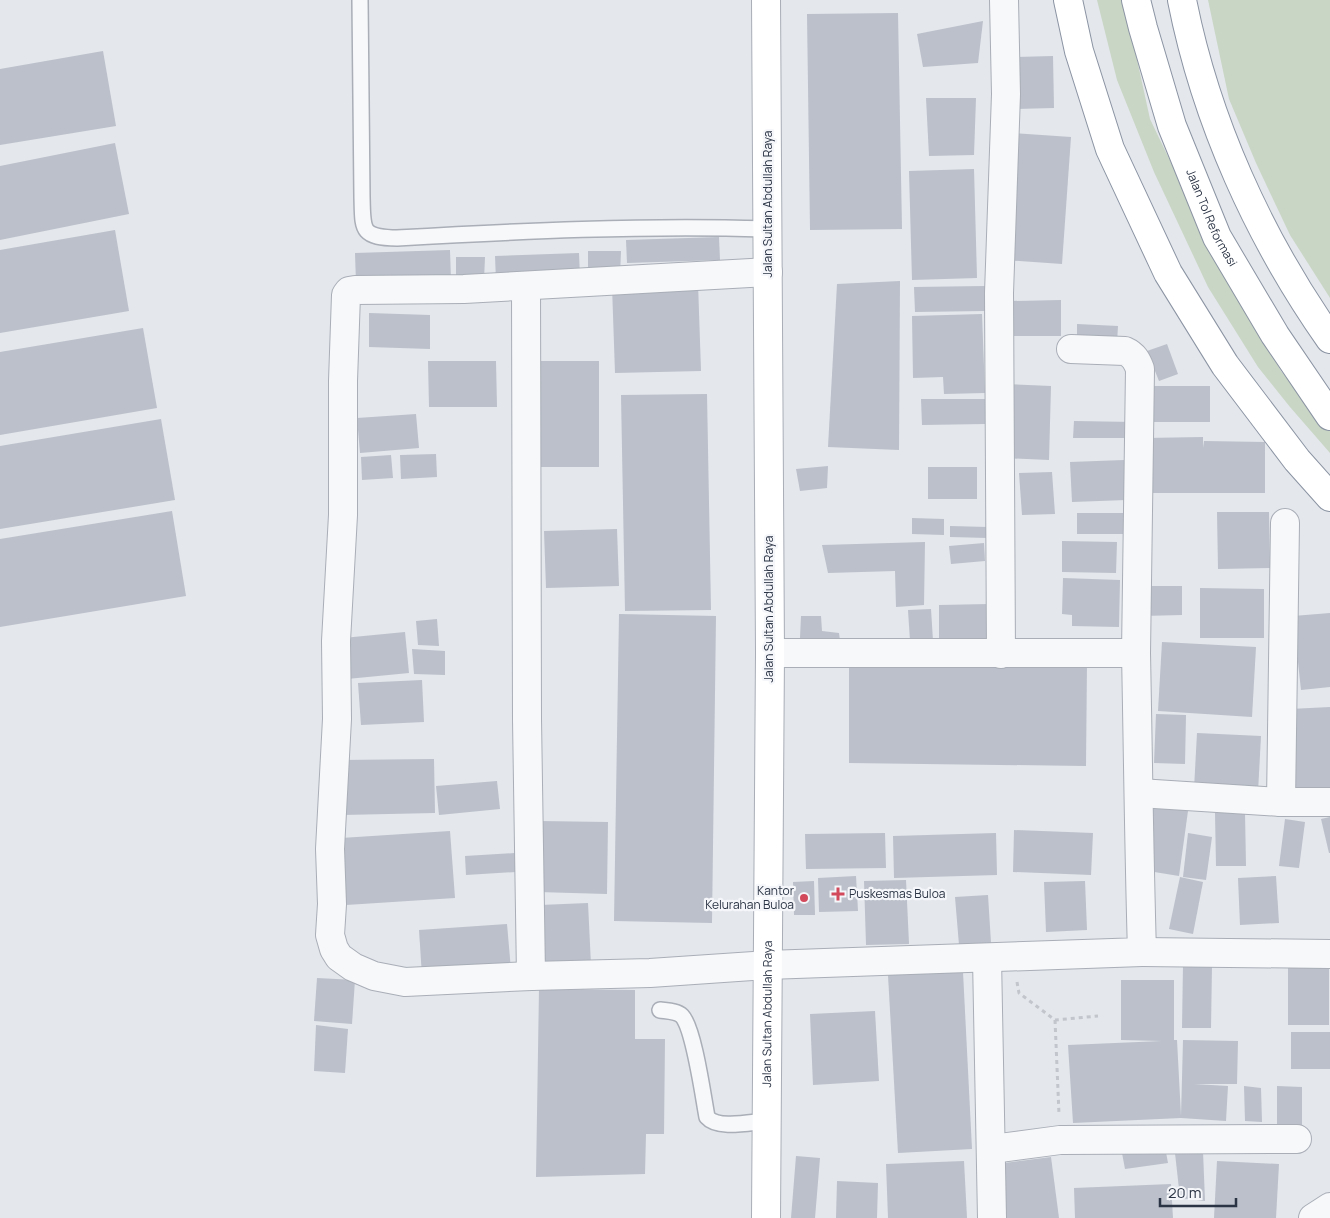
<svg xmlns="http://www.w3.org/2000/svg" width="1330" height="1218" font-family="Manrope,sans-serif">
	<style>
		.green { fill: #c9d6c5 }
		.building { fill: #bbc0ca }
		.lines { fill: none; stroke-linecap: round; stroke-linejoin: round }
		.lane-casing { stroke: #a9aeb7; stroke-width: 18 }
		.street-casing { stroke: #a9aeb7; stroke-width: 30 }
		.secondary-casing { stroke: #a9aeb7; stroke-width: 30 }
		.highway-casing { stroke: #8b94a3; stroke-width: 30 }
		.path { stroke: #c2c5cb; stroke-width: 3; stroke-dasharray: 4 4; stroke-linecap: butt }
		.lane { stroke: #f7f8fa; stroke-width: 15 }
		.street { stroke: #f7f8fa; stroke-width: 28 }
		.secondary { stroke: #fff; stroke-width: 28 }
		.highway { stroke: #fff; stroke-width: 28 }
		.poi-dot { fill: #d1495b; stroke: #f4f6f9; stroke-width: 2 }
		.labels { text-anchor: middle; stroke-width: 4.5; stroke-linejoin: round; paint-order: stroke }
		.street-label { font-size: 12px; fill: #2b3445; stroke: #f4f6f9 }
		.poi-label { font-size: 12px; fill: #2b3445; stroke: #f4f6f9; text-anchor: end }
	</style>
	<rect width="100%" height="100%" fill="#e4e7ec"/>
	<g class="green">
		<polygon points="1097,0 1124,0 1150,119 1223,271 1281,371 1330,430 1330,453 1290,407 1258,367 1208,287 1154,172 1117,80"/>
		<polygon points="1208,0 1330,0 1330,298 1290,235 1256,163 1229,99"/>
	</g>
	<g class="building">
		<polygon points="898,13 902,229 810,230 807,14"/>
		<polygon points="983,21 978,63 923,67 917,34"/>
		<polygon points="103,51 116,126 0,145 0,69"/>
		<polygon points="1053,56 1054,108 1013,109 1012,57"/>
		<polygon points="926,98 976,98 974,155 929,156"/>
		<polygon points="1014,133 1071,137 1062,264 1005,260"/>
		<polygon points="115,143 129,214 0,240 0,166"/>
		<polygon points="974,169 977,278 912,280 909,171"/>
		<polygon points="115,230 129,311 0,333 0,250"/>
		<polygon points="719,237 720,260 627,263 626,240"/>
		<polygon points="450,250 451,281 356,283 355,253"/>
		<polygon points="588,251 621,251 620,276 588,276"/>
		<polygon points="579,253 580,278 496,281 495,256"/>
		<polygon points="456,257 485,257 484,280 456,280"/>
		<polygon points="900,281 899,450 828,447 837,284"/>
		<polygon points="698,283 701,371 615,373 612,286"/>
		<polygon points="985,286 985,311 915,312 914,287"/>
		<polygon points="1061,300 1061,336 1011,336 1010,301"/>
		<polygon points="369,313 430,315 430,349 369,347"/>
		<polygon points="982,314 985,393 944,394 943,377 913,378 912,316"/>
		<polygon points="1077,324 1118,326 1117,343 1077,341"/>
		<polygon points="143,328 157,408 0,435 0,352"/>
		<polygon points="1167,344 1178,374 1159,381 1147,351"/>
		<polygon points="428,361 496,361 497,407 429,407"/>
		<polygon points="540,361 599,361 599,467 541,467"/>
		<polygon points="1004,384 1051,386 1049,460 1002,458"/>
		<rect x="1153" y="386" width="57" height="36"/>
		<polygon points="707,394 711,610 625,611 621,395"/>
		<polygon points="921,399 985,399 985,424 922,425"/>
		<polygon points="416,414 419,448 360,453 357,418"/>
		<polygon points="161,419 175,500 0,529 0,446"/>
		<polygon points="1074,421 1134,422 1134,438 1073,438"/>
		<polygon points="1203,437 1203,448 1204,441 1265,442 1265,493 1146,493 1145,438"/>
		<polygon points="436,454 437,477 401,479 400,455"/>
		<polygon points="391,455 393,478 362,480 361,457"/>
		<polygon points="1124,460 1126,500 1072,502 1070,462"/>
		<polygon points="828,466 827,488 800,491 796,469"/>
		<rect x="928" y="467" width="49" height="32"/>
		<polygon points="1052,472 1055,514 1022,515 1019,473"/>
		<polygon points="172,511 186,596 0,627 0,539"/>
		<polygon points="1217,512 1269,512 1270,568 1218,569"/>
		<rect x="1077" y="513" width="47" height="21"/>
		<polygon points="912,518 944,519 944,535 912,534"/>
		<polygon points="950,526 988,527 988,538 950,537"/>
		<polygon points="617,529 619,586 546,588 544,531"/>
		<polygon points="1062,541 1117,542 1116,573 1062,572"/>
		<polygon points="925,542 924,605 896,607 895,571 828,573 822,545"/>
		<polygon points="984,543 985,561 951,564 949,546"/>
		<polygon points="1063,578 1120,580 1119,627 1072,626 1072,615 1062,614"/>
		<polygon points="1141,586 1182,586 1182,615 1142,616"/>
		<polygon points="1200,588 1264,589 1264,638 1200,638"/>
		<polygon points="989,604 990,641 939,641 939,605"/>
		<polygon points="931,609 933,641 910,641 908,610"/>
		<polygon points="1330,613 1330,687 1301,690 1293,616"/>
		<polygon points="619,614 716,616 712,923 614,921"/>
		<polygon points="801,616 821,616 822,631 839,633 840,641 800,638"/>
		<polygon points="437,619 439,646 418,645 416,621"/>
		<polygon points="405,632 409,673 347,679 343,638"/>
		<polygon points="1162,642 1256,647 1252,717 1158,711"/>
		<polygon points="412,649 445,651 445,675 414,674"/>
		<polygon points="849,659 1087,662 1086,766 849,763"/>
		<polygon points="422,680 424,722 361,725 358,683"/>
		<polygon points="1330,707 1330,790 1295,792 1290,709"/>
		<polygon points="1156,714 1186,715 1185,764 1154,763"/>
		<polygon points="1197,733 1261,736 1258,792 1194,789"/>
		<polygon points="434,759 435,813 342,815 340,760"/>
		<polygon points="497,781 500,809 439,815 436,786"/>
		<polygon points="1152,805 1188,811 1179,876 1142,870"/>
		<polygon points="1215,813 1245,813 1246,866 1216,866"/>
		<polygon points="1330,817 1330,853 1329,853 1321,819"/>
		<polygon points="1285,819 1305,822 1299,868 1279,866"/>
		<polygon points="539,821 608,822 607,894 538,892"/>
		<polygon points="1014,830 1093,833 1091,875 1013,872"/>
		<polygon points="450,831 455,898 346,905 341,838"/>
		<polygon points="885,833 886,868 806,869 805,834"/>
		<polygon points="996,833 997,875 894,878 893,836"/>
		<polygon points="1188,833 1212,837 1206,880 1183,877"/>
		<polygon points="515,853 516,872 466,875 465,856"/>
		<polygon points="856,876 858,911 819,912 818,878"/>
		<polygon points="1276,876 1279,923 1240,925 1238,878"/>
		<polygon points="1180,877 1203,882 1193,934 1169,929"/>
		<polygon points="906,880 909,944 866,945 864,881"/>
		<polygon points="814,881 815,915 794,915 793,882"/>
		<polygon points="1085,881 1087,930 1046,932 1044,882"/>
		<polygon points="988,895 991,943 959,945 955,897"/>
		<polygon points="588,903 591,965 543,966 540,905"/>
		<polygon points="507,924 511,970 422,976 419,930"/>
		<polygon points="1183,964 1212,965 1211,1028 1182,1028"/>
		<rect x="1288" y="964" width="41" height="61"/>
		<polygon points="963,972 972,1149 898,1153 888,975"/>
		<polygon points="317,978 355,980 352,1024 314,1021"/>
		<polygon points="1121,980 1174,980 1174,1040 1177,1040 1181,1116 1183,1040 1238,1041 1237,1084 1194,1084 1228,1086 1226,1121 1181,1118 1073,1123 1068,1045 1162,1041 1121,1040"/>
		<polygon points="539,989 635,990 635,1039 665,1039 664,1134 646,1134 645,1174 536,1177"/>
		<polygon points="875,1011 879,1081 813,1085 810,1014"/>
		<polygon points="316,1025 348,1029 345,1073 314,1071"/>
		<rect x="1291" y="1032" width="39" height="37"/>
		<polygon points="1244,1086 1261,1088 1262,1122 1245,1121"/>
		<polygon points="1277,1086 1302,1087 1302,1130 1277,1132"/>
		<polygon points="1165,1147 1168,1163 1125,1169 1122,1153"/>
		<polygon points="1203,1151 1205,1201 1180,1198 1175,1153"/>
		<polygon points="796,1156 820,1158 815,1218 791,1218"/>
		<polygon points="1051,1157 1059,1218 1003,1218 996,1164"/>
		<polygon points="964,1161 967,1218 888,1218 886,1164"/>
		<polygon points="1217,1161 1279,1164 1276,1218 1214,1218"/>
		<polygon points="837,1181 878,1183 877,1218 836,1218"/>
		<polygon points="1171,1184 1173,1218 1075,1218 1074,1188"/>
	</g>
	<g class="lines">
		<defs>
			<g id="lane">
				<path d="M360,0L362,197C363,230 360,237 397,238C520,231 644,225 768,229"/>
				<path d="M660,1010C667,1011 677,1011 682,1016C694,1029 703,1096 707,1117C718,1130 751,1122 767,1121"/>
			</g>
			<g id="street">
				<path d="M768,272L464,289L355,290L349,291L346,295L343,381V515L336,641L337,719L330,849L332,904L330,935L334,949L339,957L353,967L374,976L405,982L531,976L650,973L767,965L1142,952C1139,852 1138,753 1136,653H770"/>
				<polyline points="526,286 527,719 531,976"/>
				<path d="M1071,349L1125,351C1134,355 1137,361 1140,369L1136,653"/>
				<polyline points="1001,654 999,293 1006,94 1004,0"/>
				<polyline points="1139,793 1281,802 1330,802"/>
				<polyline points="1281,802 1285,523"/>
				<polyline points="1142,952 1330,954"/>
				<polyline points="987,958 992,1218"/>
				<polyline points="992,1149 1060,1140 1297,1139"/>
				<polyline points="1313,1218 1330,1207"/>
			</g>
			<g id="secondary">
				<path id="s1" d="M766,1218L770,653L766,0"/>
			</g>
			<g id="highway">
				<polyline points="1068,0 1079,51 1110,149 1168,273 1225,365 1297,460 1330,497"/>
				<path id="s2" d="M1136,0L1143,28L1172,126L1217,237L1275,335L1330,416"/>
				<path d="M1182,0C1206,121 1259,238 1330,339"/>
			</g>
		</defs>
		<use href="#lane" class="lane-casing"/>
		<use href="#street" class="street-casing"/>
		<use href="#secondary" class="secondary-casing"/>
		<use href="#highway" class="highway-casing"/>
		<g class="path">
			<polyline points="1017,982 1019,993 1055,1020 1098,1016"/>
			<polyline points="1055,1020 1059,1114"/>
		</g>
		<use href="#lane" class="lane"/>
		<use href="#street" class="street"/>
		<use href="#secondary" class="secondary"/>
		<use href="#highway" class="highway"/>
	</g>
	<g class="poi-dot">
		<path d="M835.5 886.5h5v5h5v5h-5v5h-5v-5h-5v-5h5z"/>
		<circle cx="804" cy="898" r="5"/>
	</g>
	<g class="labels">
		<g class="street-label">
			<text transform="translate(768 204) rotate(-90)" y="4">Jalan Sultan Abdullah Raya</text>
			<text dy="4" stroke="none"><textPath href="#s2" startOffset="231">Jalan Tol Reformasi</textPath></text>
			<text transform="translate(769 609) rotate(-90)" y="4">Jalan Sultan Abdullah Raya</text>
			<text dy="4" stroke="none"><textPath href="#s1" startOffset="204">Jalan Sultan Abdullah Raya</textPath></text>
		</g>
		<g class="poi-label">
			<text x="794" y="895">Kantor<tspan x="794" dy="14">Kelurahan Buloa</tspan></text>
			<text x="849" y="898" text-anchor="start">Puskesmas Buloa</text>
		</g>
	</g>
	<path d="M1160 1198v8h76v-8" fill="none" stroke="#2b3445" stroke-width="2.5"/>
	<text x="1168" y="1198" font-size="15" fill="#2b3445" stroke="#f4f6f9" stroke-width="4" paint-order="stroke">20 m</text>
</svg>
